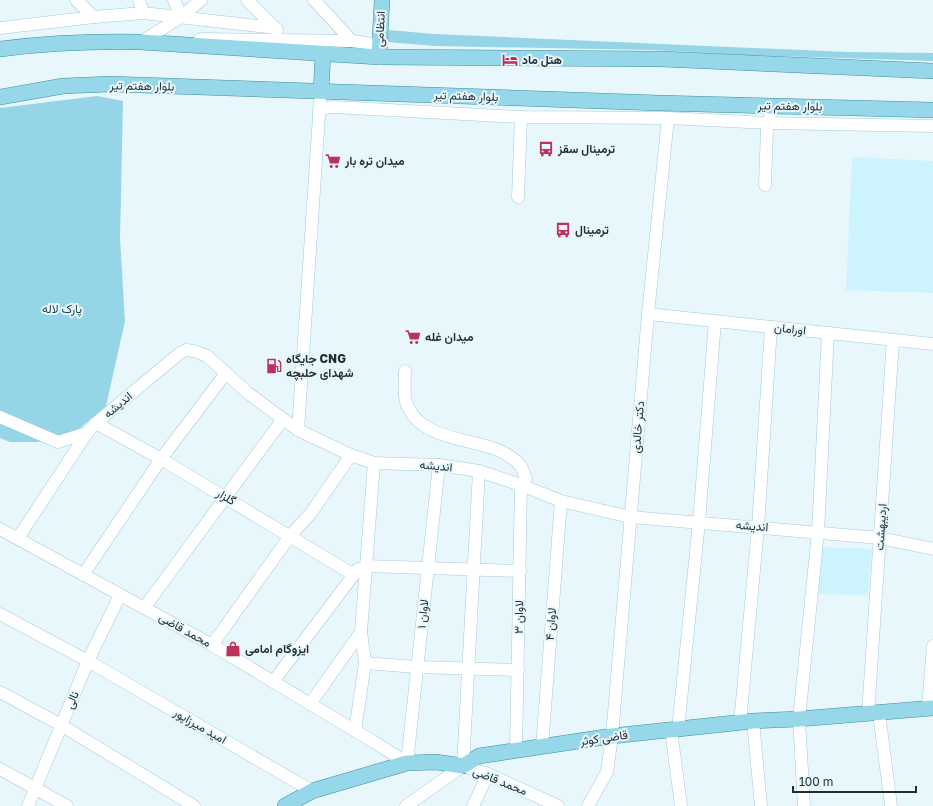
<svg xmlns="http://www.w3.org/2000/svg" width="933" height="806" font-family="'Golos Text',Vazirmatn,sans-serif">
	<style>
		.built { fill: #cdf3ff }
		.green { fill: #96d4e7 }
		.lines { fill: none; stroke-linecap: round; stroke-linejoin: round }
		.minor-casing { stroke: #a5cbd7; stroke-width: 13 }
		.major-casing { stroke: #3f8ca0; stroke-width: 16 }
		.minor { stroke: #fff; stroke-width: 12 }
		.major { stroke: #96d8e9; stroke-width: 15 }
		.labels { text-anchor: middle; stroke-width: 4; stroke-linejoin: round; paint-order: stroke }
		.street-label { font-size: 12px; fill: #1f2e32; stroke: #e8f7fc }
		.poi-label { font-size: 12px; font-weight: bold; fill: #1f2e32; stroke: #e8f7fc; text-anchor: start }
		.park-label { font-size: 12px; fill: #153f4b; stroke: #e8f7fc }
	</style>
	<rect width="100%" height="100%" fill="#e8f7fc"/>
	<g class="built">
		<polygon points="852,157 933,161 933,293 846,290"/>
		<polygon points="821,547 872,549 868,595 816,594"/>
	</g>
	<g class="green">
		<polygon points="389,30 434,34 847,52 933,53 933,61 749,55 652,50 435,46 387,42"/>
		<polygon points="97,96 123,101 120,239 125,321 106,406 78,430 58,442 10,442 0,438 0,108"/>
	</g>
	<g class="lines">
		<defs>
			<g id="minor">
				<polyline points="76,0 94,17"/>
				<polyline points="139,0 143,13"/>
				<polyline points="174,0 181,17"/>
				<polyline points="247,0 277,30"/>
				<polyline points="314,0 352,41"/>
				<polyline points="0,28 94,17 143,13 276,28"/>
				<polyline points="200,39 352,41 380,45"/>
				<polyline points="141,42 181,17 201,0"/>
				<polyline points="319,109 333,107 521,117 668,118 768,123 933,126"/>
				<polyline points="765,185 767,129 773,106"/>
				<polyline points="518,197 521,117"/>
				<polyline points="648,314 933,344"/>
				<path d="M405,371C405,381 403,398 408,407C427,448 492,434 519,464C522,467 524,474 526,478L521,485L516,750"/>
				<polyline points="0,417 58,442 87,433 96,423 180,353 186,350 194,351 207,356 248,393 298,430 351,455 374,463 439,465 479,471 521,485 561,501 630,517 880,538 933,549"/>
				<polyline points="96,423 161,459 354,575"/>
				<polyline points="298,430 320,101"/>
				<polyline points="0,529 212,645 374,742 407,763 439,465"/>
				<polyline points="18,538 87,433"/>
				<polyline points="366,566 520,571"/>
				<polyline points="83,575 161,459 226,373"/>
				<polyline points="144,608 283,419"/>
				<polyline points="0,614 88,661 312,791"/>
				<polyline points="212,645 290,536 311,513 351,455"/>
				<polyline points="365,663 417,667 518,670"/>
				<polyline points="273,682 358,569"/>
				<polyline points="0,692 61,725 194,806"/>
				<polyline points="310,704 361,632"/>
				<polyline points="928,708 933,646"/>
				<polyline points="879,713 891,806"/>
				<polyline points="868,714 893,340"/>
				<polyline points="753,721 761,806"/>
				<polyline points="740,723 758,527 771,327"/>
				<polyline points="671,730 681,806"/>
				<polyline points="678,730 699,522 715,321"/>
				<polyline points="355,731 365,663 361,632 374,463"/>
				<polyline points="542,747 561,501"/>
				<polyline points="463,766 479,471"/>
				<polyline points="463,766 488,774 558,806"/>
				<polyline points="0,769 67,806"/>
				<polyline points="28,806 88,661 120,595"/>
				<polyline points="406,806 463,766"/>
				<polyline points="473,806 488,774"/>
				<polyline points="588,806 607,772 612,736 648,314 668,118"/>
				<polyline points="804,806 799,719 818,532 828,333"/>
			</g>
			<g id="major">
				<path d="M0,49C47,43 94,41 141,42L379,57L661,59L933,71"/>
				<polyline points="379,57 382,0"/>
				<polyline points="321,91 323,54"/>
				<polyline points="0,97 63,86 110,84 659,103 933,110"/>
				<polyline points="285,806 312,791 407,763 436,762 463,766 479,756 612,736 753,721 799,719 933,708"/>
			</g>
		</defs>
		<use href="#minor" class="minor-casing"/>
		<use href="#major" class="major-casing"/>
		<use href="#minor" class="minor"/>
		<use href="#major" class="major"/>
	</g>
	<defs>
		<symbol id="hotel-bare" viewBox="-9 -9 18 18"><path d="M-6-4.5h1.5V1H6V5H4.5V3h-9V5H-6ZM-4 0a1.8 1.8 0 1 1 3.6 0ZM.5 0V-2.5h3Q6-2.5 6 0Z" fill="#c0315a" stroke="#e8f7fc" stroke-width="2.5" paint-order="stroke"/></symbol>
		<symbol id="bus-bare" viewBox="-9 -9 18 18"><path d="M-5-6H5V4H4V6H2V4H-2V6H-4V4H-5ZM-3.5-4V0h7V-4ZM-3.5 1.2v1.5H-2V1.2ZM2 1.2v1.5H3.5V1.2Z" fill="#c0315a" stroke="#e8f7fc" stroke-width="2.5" paint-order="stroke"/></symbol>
		<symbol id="supermarket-bare" viewBox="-9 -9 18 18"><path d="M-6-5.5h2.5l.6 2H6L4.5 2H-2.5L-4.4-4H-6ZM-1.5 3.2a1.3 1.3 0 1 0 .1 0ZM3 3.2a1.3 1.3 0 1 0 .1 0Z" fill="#c0315a" stroke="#e8f7fc" stroke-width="2.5" paint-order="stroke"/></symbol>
		<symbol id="fuel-bare" viewBox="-9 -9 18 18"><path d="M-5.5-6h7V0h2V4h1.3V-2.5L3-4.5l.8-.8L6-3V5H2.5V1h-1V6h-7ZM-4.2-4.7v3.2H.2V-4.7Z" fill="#c0315a" stroke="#e8f7fc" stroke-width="2.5" paint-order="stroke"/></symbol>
		<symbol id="shop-bare" viewBox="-9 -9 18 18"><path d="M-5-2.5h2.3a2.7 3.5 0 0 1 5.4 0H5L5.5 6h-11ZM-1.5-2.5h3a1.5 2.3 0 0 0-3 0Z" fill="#c0315a" stroke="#e8f7fc" stroke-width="2.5" paint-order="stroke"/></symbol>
	</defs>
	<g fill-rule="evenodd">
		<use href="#hotel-bare" x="499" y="49" width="22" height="22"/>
		<use href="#bus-bare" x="535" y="138" width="22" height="22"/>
		<use href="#supermarket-bare" x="322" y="150" width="22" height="22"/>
		<use href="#bus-bare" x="552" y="219" width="22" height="22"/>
		<use href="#supermarket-bare" x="402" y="326" width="22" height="22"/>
		<use href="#fuel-bare" x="263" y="355" width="22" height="22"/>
		<use href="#shop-bare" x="222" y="638" width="22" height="22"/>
	</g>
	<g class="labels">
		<g class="street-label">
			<text transform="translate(380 29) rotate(-87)" y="4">انتظامی</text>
			<text transform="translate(142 86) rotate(1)" y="4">بلوار هفتم تیر</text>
			<text transform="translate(466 96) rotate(2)" y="4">بلوار هفتم تیر</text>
			<text transform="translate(790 106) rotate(1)" y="4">بلوار هفتم تیر</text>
			<text transform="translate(790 329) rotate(6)" y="4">اورامان</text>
			<text transform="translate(118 405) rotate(-40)" y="4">اندیشه</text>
			<text transform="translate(638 427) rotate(-85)" y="4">دکتر خالدی</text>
			<text transform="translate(436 466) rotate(5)" y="4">اندیشه</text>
			<text transform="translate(226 497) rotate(31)" y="4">گلزار</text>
			<text transform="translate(752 526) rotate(4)" y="4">اندیشه</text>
			<text transform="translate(881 527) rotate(-86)" y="4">اردیبهشت</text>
			<text transform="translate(423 614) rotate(-84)" y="4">لاوان ۱</text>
			<text transform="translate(519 617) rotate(-89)" y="4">لاوان ۳</text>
			<text transform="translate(551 624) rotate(-86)" y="4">لاوان ۴</text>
			<text transform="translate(185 630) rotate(29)" y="4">محمد قاضی</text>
			<text transform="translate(72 700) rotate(-67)" y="4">نالی</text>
			<text transform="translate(200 726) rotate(30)" y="4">امید میرزاپور</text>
			<text transform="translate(604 738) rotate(-8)" y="4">قاضی کوثر</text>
			<text transform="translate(500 781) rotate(22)" y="4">محمد قاضی</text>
		</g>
		<g class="poi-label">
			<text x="522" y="64">هتل ماد</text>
			<text x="558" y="153">ترمینال سقز</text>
			<text x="345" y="165">میدان تره بار</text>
			<text x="575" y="234">ترمینال</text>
			<text x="425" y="341">میدان غله</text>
			<text x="286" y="363">جایگاه CNG<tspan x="286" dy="14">شهدای حلبچه</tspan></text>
			<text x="245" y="653">ایزوگام امامی</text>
		</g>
		<g class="park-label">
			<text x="62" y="313">پارک لاله</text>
		</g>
	</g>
	<path d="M793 786v6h123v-6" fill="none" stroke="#1f2e32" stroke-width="2"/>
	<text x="799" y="786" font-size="12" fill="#1f2e32" stroke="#e8f7fc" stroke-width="3" paint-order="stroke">100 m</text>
</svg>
